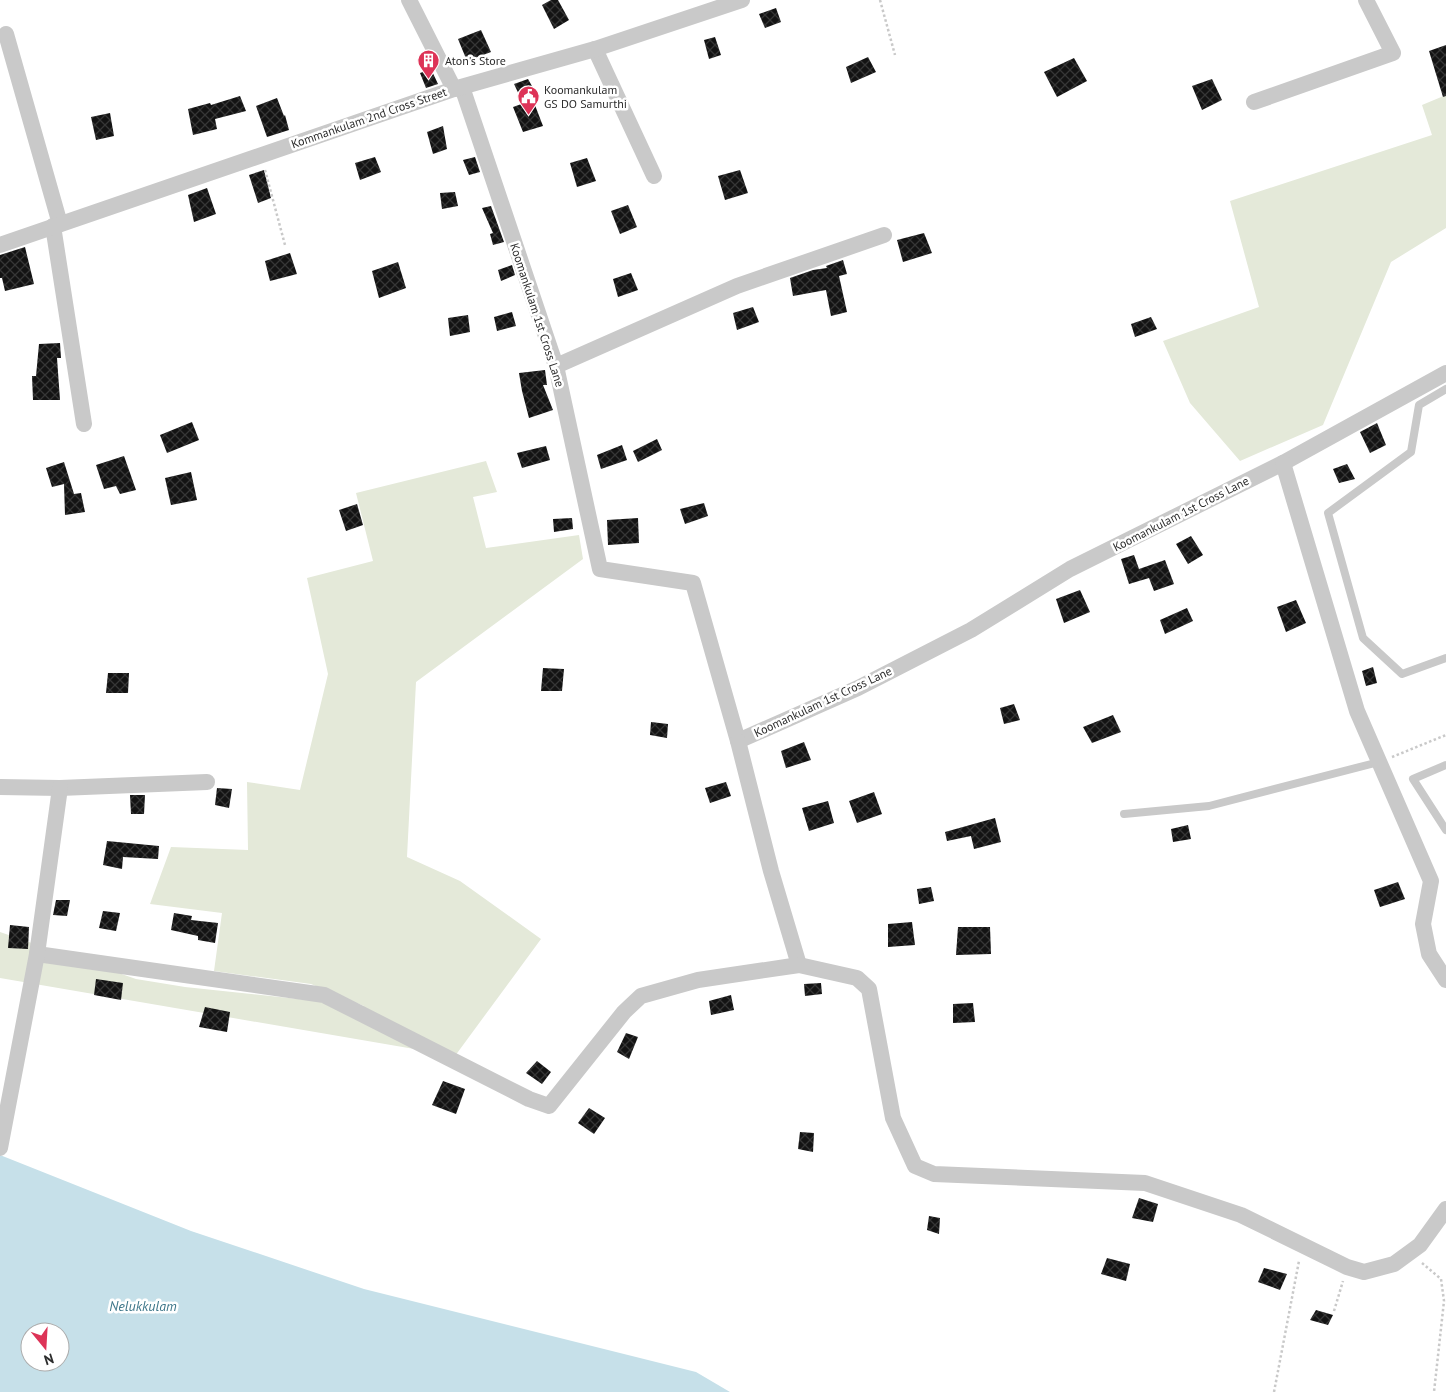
<svg xmlns="http://www.w3.org/2000/svg" width="1446" height="1392" font-family="'PT Sans',sans-serif">
	<style>
		.green { fill: #e4e9d9 }
		.water { fill: #c6e0e9; fill-rule: evenodd }
		.building { fill: url(#building-cross-hatch) }
		.lines { fill: none; stroke-linecap: round; stroke-linejoin: round }
		.path { stroke: #c9c9c9; stroke-width: 2.5; stroke-dasharray: 2.5 2.5; stroke-linecap: butt }
		.service { stroke: #c9c9c9; stroke-width: 8 }
		.minor { stroke: #c9c9c9; stroke-width: 16 }
		.labels { text-anchor: middle; stroke-width: 5; stroke-linejoin: round; paint-order: stroke }
		.poi-label { font-size: 12px; fill: #2c2c2c; stroke: #fff; text-anchor: start }
		.street-label { font-size: 12px; fill: #2c2c2c; stroke: #fff }
		.water-label { font-size: 14px; font-style: italic; fill: #3e778a; stroke: #fff }
	</style>
	<defs>
		<pattern id="building-cross-hatch" width="8" height="8" patternUnits="userSpaceOnUse" patternTransform="scale(1.25)"><rect width="8" height="8" fill="#131313"/><path d="M0 0l8 8M0 8l8-8" fill="none" stroke="#363636"/></pattern>
	</defs>
	<rect width="100%" height="100%" fill="#fff"/>
	<g class="green">
		<polygon points="1446,95 1446,228 1391,262 1323,425 1240,461 1190,403 1163,341 1259,307 1230,201 1432,135 1422,105"/>
		<polygon points="486,461 497,492 473,497 486,548 579,535 583,559 416,682 407,857 460,881 541,939 455,1056 0,978 0,932 136,979 185,987 364,1006 311,984 214,971 222,913 150,904 171,847 248,850 247,782 300,790 328,674 307,578 373,561 356,493"/>
	</g>
	<path class="water" d="M0,1155L191,1231L364,1289L696,1372L730,1392H0ZM30,1332H60V1362H30Z"/>
	<g class="building">
		<polygon points="551,0 558,0 569,20 554,29 542,5"/>
		<polygon points="776,8 781,22 765,28 759,14"/>
		<polygon points="481,30 491,52 467,61 458,39"/>
		<polygon points="715,37 721,55 709,59 704,40"/>
		<polygon points="1446,45 1446,96 1443,97 1429,51"/>
		<polygon points="868,57 876,72 851,83 846,67"/>
		<polygon points="1074,58 1087,81 1057,97 1044,72"/>
		<polygon points="431,69 438,84 426,88 420,73"/>
		<polygon points="528,79 537,95 522,101 514,84"/>
		<polygon points="1212,79 1222,100 1202,110 1192,86"/>
		<polygon points="240,96 246,111 215,119 217,129 193,135 188,109 210,103 211,105"/>
		<polygon points="277,98 284,116 285,115 289,130 267,137 256,106"/>
		<polygon points="533,100 543,126 523,132 513,107"/>
		<polygon points="110,113 114,136 96,140 91,117"/>
		<polygon points="443,126 447,149 433,154 427,132"/>
		<polygon points="375,157 381,172 360,180 355,163"/>
		<polygon points="475,157 480,172 469,175 463,160"/>
		<polygon points="587,158 596,181 577,187 570,163"/>
		<polygon points="264,170 271,198 258,203 249,175"/>
		<polygon points="740,170 748,193 725,200 718,176"/>
		<polygon points="207,188 216,214 194,222 188,195"/>
		<polygon points="455,192 458,206 442,209 440,193"/>
		<polygon points="628,205 637,227 620,234 611,211"/>
		<polygon points="491,206 504,242 493,245 490,234 493,233 482,208"/>
		<polygon points="924,233 932,253 903,262 897,240"/>
		<polygon points="25,247 34,284 5,291 2,278 0,278 0,255"/>
		<polygon points="290,253 297,274 270,281 265,261"/>
		<polygon points="843,260 847,274 839,276 847,312 831,316 826,290 793,296 790,278 813,270 827,268 826,266"/>
		<polygon points="398,262 406,288 379,298 372,271"/>
		<polygon points="512,265 515,275 501,281 498,270"/>
		<polygon points="631,273 638,290 618,297 613,279"/>
		<polygon points="753,307 759,322 737,330 733,313"/>
		<polygon points="512,312 516,326 497,331 494,317"/>
		<polygon points="468,315 470,332 450,336 448,318"/>
		<polygon points="1151,317 1157,329 1135,337 1131,324"/>
		<polygon points="60,343 61,358 57,358 60,400 33,400 32,376 36,376 39,344"/>
		<polygon points="545,370 547,385 543,385 553,410 529,418 522,391 519,373"/>
		<polygon points="192,422 199,440 167,453 160,435"/>
		<polygon points="1377,423 1386,445 1370,453 1360,432"/>
		<polygon points="657,439 662,450 638,462 633,451"/>
		<polygon points="622,445 627,460 601,469 597,455"/>
		<polygon points="546,446 550,460 522,468 517,453"/>
		<polygon points="124,456 136,490 120,494 116,486 104,489 96,465"/>
		<polygon points="64,462 74,494 81,493 85,512 65,515 64,484 52,487 46,468"/>
		<polygon points="1347,464 1355,479 1339,483 1333,469"/>
		<polygon points="191,472 197,500 171,505 165,478"/>
		<polygon points="704,503 708,516 685,524 680,509"/>
		<polygon points="357,504 363,525 346,531 339,510"/>
		<polygon points="572,518 573,529 554,532 553,519"/>
		<polygon points="638,518 639,543 608,545 607,520"/>
		<polygon points="1191,536 1203,555 1188,564 1176,544"/>
		<polygon points="1134,555 1139,569 1165,560 1174,584 1154,591 1149,578 1129,584 1121,559"/>
		<polygon points="1080,590 1090,612 1064,623 1056,599"/>
		<polygon points="1296,600 1306,623 1286,632 1277,607"/>
		<polygon points="1187,608 1193,621 1165,634 1160,620"/>
		<polygon points="1373,667 1377,683 1366,686 1362,671"/>
		<polygon points="543,668 564,669 562,691 541,691"/>
		<polygon points="108,673 129,673 128,693 106,693"/>
		<polygon points="1014,704 1020,720 1004,724 1000,708"/>
		<polygon points="1113,715 1121,732 1092,743 1083,727"/>
		<polygon points="651,722 668,724 667,738 650,735"/>
		<polygon points="804,742 811,760 786,768 781,751"/>
		<polygon points="726,782 731,796 710,803 705,788"/>
		<polygon points="217,788 232,789 229,808 215,805"/>
		<polygon points="874,792 882,814 857,823 849,801"/>
		<polygon points="130,795 145,795 144,814 131,814"/>
		<polygon points="828,801 834,823 809,831 802,808"/>
		<polygon points="995,818 1001,842 974,849 971,836 947,841 945,832"/>
		<polygon points="1188,825 1191,839 1173,842 1171,829"/>
		<polygon points="107,841 159,846 158,859 123,857 122,869 103,865"/>
		<polygon points="1398,882 1405,899 1380,907 1374,890"/>
		<polygon points="931,887 934,901 919,904 917,889"/>
		<polygon points="56,900 70,900 67,916 53,915"/>
		<polygon points="103,911 120,913 116,931 99,928"/>
		<polygon points="174,913 192,916 191,920 218,923 215,943 198,940 198,936 171,930"/>
		<polygon points="912,922 915,945 888,947 888,924"/>
		<polygon points="10,925 29,927 28,949 8,948"/>
		<polygon points="958,927 990,927 991,954 956,955"/>
		<polygon points="96,979 123,983 121,1000 94,995"/>
		<polygon points="821,983 822,994 805,996 804,984"/>
		<polygon points="731,995 734,1010 711,1015 709,1001"/>
		<polygon points="973,1003 975,1022 953,1023 953,1004"/>
		<polygon points="205,1007 230,1012 227,1032 199,1027"/>
		<polygon points="626,1033 638,1037 629,1059 617,1052"/>
		<polygon points="537,1061 551,1072 542,1084 526,1073"/>
		<polygon points="443,1081 465,1089 456,1114 432,1105"/>
		<polygon points="589,1108 605,1118 594,1134 578,1123"/>
		<polygon points="800,1132 814,1133 813,1152 798,1149"/>
		<polygon points="1139,1198 1158,1204 1153,1222 1132,1218"/>
		<polygon points="929,1216 940,1218 939,1234 927,1230"/>
		<polygon points="1107,1258 1130,1264 1126,1281 1101,1274"/>
		<polygon points="1264,1268 1287,1274 1280,1290 1258,1282"/>
		<polygon points="1316,1310 1333,1315 1328,1325 1310,1320"/>
	</g>
	<g class="lines">
		<g class="path">
			<polyline points="880,0 895,55"/>
			<polyline points="265,170 285,245"/>
			<polyline points="1392,757 1446,735"/>
			<polyline points="1422,1263 1441,1279 1444,1301 1434,1392"/>
			<polyline points="1334,1311 1343,1281"/>
			<polyline points="1274,1392 1299,1261"/>
		</g>
		<g class="service">
			<polyline points="1446,389 1419,405 1411,452 1328,513 1363,638 1402,674 1446,658"/>
			<polyline points="1446,765 1413,779 1446,830"/>
			<polyline points="1124,814 1209,806 1379,762"/>
		</g>
		<g class="minor">
			<polyline points="409,0 454,89"/>
			<polyline points="6,34 60,224"/>
			<polyline points="595,49 654,176"/>
			<polyline points="462,87 556,366 600,569 693,583 738,741 858,688 971,630 1070,569 1283,463 1446,373"/>
			<polyline points="1254,102 1393,53 1366,0"/>
			<polyline points="53,226 84,424"/>
			<polyline points="0,245 454,89 595,49 742,0"/>
			<polyline points="556,366 737,286 884,235"/>
			<polyline points="1283,463 1357,711 1431,881 1423,924 1429,954 1446,980"/>
			<polyline points="738,741 771,871 799,965"/>
			<polyline points="0,787 60,788 207,782"/>
			<polyline points="37,954 324,995 529,1099 549,1106 624,1012 641,996 698,980 799,965 857,978 869,989 893,1118 915,1166 934,1174 1145,1183 1241,1215 1347,1267 1364,1272 1394,1264 1420,1245 1446,1209"/>
			<polyline points="0,1148 37,954 60,788"/>
		</g>
	</g>
	<defs>
		<symbol id="building-pin" viewBox="-11 -11 22 30"><path d="M0 17L-7.5 6A9.5 9.5 0 1 1 7.5 6Z" fill="#dd3357" stroke="#fff"/><path d="M-4-6H4V6H1V3H-1V6H-4ZM-2.5-4.3h1.7v1.8h-1.7ZM.8-4.3h1.7v1.8H.8ZM-2.5-1h1.7V.8h-1.7ZM.8-1h1.7V.8H.8Z" fill="#fff"/></symbol>
		<symbol id="civic-pin" viewBox="-11 -11 22 30"><path d="M0 17L-7.5 6A9.5 9.5 0 1 1 7.5 6Z" fill="#dd3357" stroke="#fff"/><path d="M-.6-6.5H3V-4.5H.6V-3L4-1V1h2V6H-6V1h2V-1L-.6-3ZM-1.2 2.5V6h2.4V2.5Z" fill="#fff"/></symbol>
	</defs>
	<g fill-rule="evenodd">
		<use href="#building-pin" x="416" y="48" width="25" height="34"/>
		<use href="#civic-pin" x="516" y="84" width="25" height="34"/>
	</g>
	<g class="labels">
		<g class="poi-label">
			<text x="445" y="65">Aton's Store</text>
			<text x="544" y="94">Koomankulam<tspan x="544" dy="14">GS DO Samurthi</tspan></text>
		</g>
		<g class="street-label">
			<text transform="translate(369 118) rotate(-19)" y="4">Kommankulam 2nd Cross Street</text>
			<text transform="translate(537 315) rotate(72)" y="4">Koomankulam 1st Cross Lane</text>
			<text transform="translate(1181 514) rotate(-27)" y="4">Koomankulam 1st Cross Lane</text>
			<text transform="translate(823 702) rotate(-25)" y="4">Koomankulam 1st Cross Lane</text>
		</g>
		<g class="water-label">
			<text x="143" y="1311">Nelukkulam</text>
		</g>
	</g>
	<g transform="translate(45 1347) rotate(162)"><circle r="24" fill="#ffffff" stroke="#ababab"/>
	<path d="M0-4L9 19L0 12L-9 19Z" fill="#dd3357"/>
	<text y="-8" font-size="14" font-weight="bold" text-anchor="middle" fill="#2c2c2c">N</text>
	</g>
</svg>
